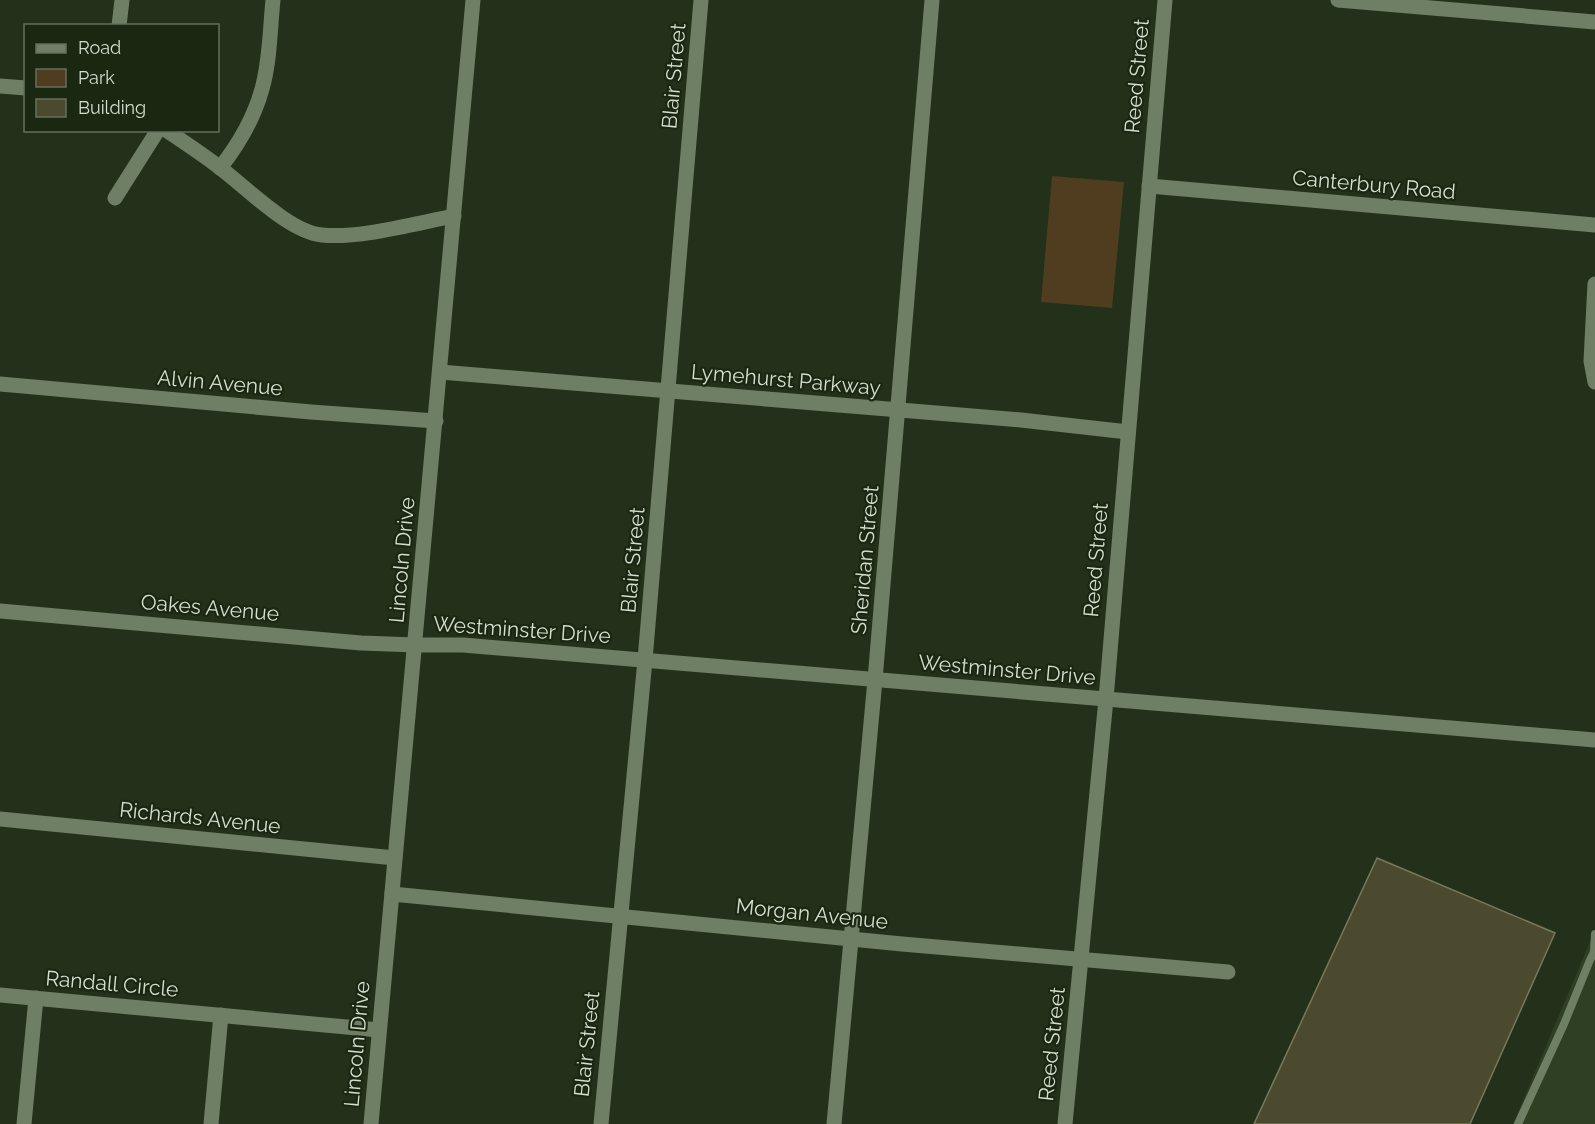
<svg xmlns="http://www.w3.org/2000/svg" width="1595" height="1124" font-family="Raleway,sans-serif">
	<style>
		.built { fill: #2e3f23 }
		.green { fill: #503d1f }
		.building { fill: #4b4a2e; stroke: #79785b; stroke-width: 1.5 }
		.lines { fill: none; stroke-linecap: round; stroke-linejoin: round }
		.service { stroke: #6f7f65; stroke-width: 8 }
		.minor { stroke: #6f7f65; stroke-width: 15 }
		.tertiary { stroke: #6f7f65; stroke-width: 15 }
		.labels { text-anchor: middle; stroke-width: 4.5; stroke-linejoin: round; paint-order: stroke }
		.street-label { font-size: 21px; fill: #d4ddcf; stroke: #1a2711 }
	</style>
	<rect width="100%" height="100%" fill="#23311a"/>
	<polygon class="built" points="1595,930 1595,1124 1513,1124"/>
	<polygon class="green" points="1052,176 1124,182 1112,308 1041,302"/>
	<polygon class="building" points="1377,858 1555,933 1470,1124 1254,1124"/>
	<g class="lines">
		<polyline class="service" points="1518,1124 1564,1024 1590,960 1594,952 1595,934"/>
		<g class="minor">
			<polyline points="1338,0 1595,22"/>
			<polyline points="119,26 122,0"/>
			<polyline points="0,86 26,88"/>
			<path d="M166,130C184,142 202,154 219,167C246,187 289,232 322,235C359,239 417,223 454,216"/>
			<path d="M220,168C239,144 254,118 262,89C270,61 270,29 273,0"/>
			<polyline points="1149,186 1595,225"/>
			<polyline points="115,198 158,130"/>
			<polyline points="1595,284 1591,361 1595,382"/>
			<polyline points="440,372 1021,420 1128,432"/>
			<polyline points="0,384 311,412 436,421"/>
			<polyline points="0,611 361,643 416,645"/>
			<polyline points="0,819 395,858"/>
			<polyline points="392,894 902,944 1228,972"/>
			<polyline points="0,995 379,1030"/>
			<polyline points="24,1124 36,998"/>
			<polyline points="211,1124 221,1015"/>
			<polyline points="601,1124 645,660 701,0"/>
			<polyline points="834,1124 875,680 932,0"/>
			<polyline points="1065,1124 1106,699 1165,0"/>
		</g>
		<g class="tertiary">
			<polyline points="416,645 463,645 1595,740"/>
			<polyline points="371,1124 473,0"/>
		</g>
	</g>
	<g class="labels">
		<g class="street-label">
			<text transform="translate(674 76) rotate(-85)" y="7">Blair Street</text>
			<text transform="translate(1137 76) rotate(-85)" y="7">Reed Street</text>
			<text transform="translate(1374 185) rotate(5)" y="7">Canterbury Road</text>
			<text transform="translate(786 380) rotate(5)" y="7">Lymehurst Parkway</text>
			<text transform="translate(220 383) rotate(5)" y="7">Alvin Avenue</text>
			<text transform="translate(402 560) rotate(-85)" y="7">Lincoln Drive</text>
			<text transform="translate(633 560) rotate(-85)" y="7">Blair Street</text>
			<text transform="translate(865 560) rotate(-85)" y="7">Sheridan Street</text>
			<text transform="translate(1096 560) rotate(-85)" y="7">Reed Street</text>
			<text transform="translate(210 608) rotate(5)" y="7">Oakes Avenue</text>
			<text transform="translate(522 630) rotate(4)" y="7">Westminster Drive</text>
			<text transform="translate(1007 670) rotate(5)" y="7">Westminster Drive</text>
			<text transform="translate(200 818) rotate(6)" y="7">Richards Avenue</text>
			<text transform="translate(812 914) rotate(6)" y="7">Morgan Avenue</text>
			<text transform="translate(112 984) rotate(5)" y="7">Randall Circle</text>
			<text transform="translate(357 1044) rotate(-85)" y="7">Lincoln Drive</text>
			<text transform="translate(587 1044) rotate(-84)" y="7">Blair Street</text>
			<text transform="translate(1052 1044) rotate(-84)" y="7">Reed Street</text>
		</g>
	</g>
	<rect x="24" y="24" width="195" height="108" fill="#1a2711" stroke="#64705d" stroke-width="1.5"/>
	<rect x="36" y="44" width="30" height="9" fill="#6f7f65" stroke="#64705d" stroke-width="1.5"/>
	<text x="78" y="54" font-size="18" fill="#d4ddcf">Road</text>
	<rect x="36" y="69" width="30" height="18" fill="#503d1f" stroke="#64705d" stroke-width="1.5"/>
	<text x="78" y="84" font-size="18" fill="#d4ddcf">Park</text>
	<rect x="36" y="99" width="30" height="18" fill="#4b4a2e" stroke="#64705d" stroke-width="1.5"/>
	<text x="78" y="114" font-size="18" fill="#d4ddcf">Building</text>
</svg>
